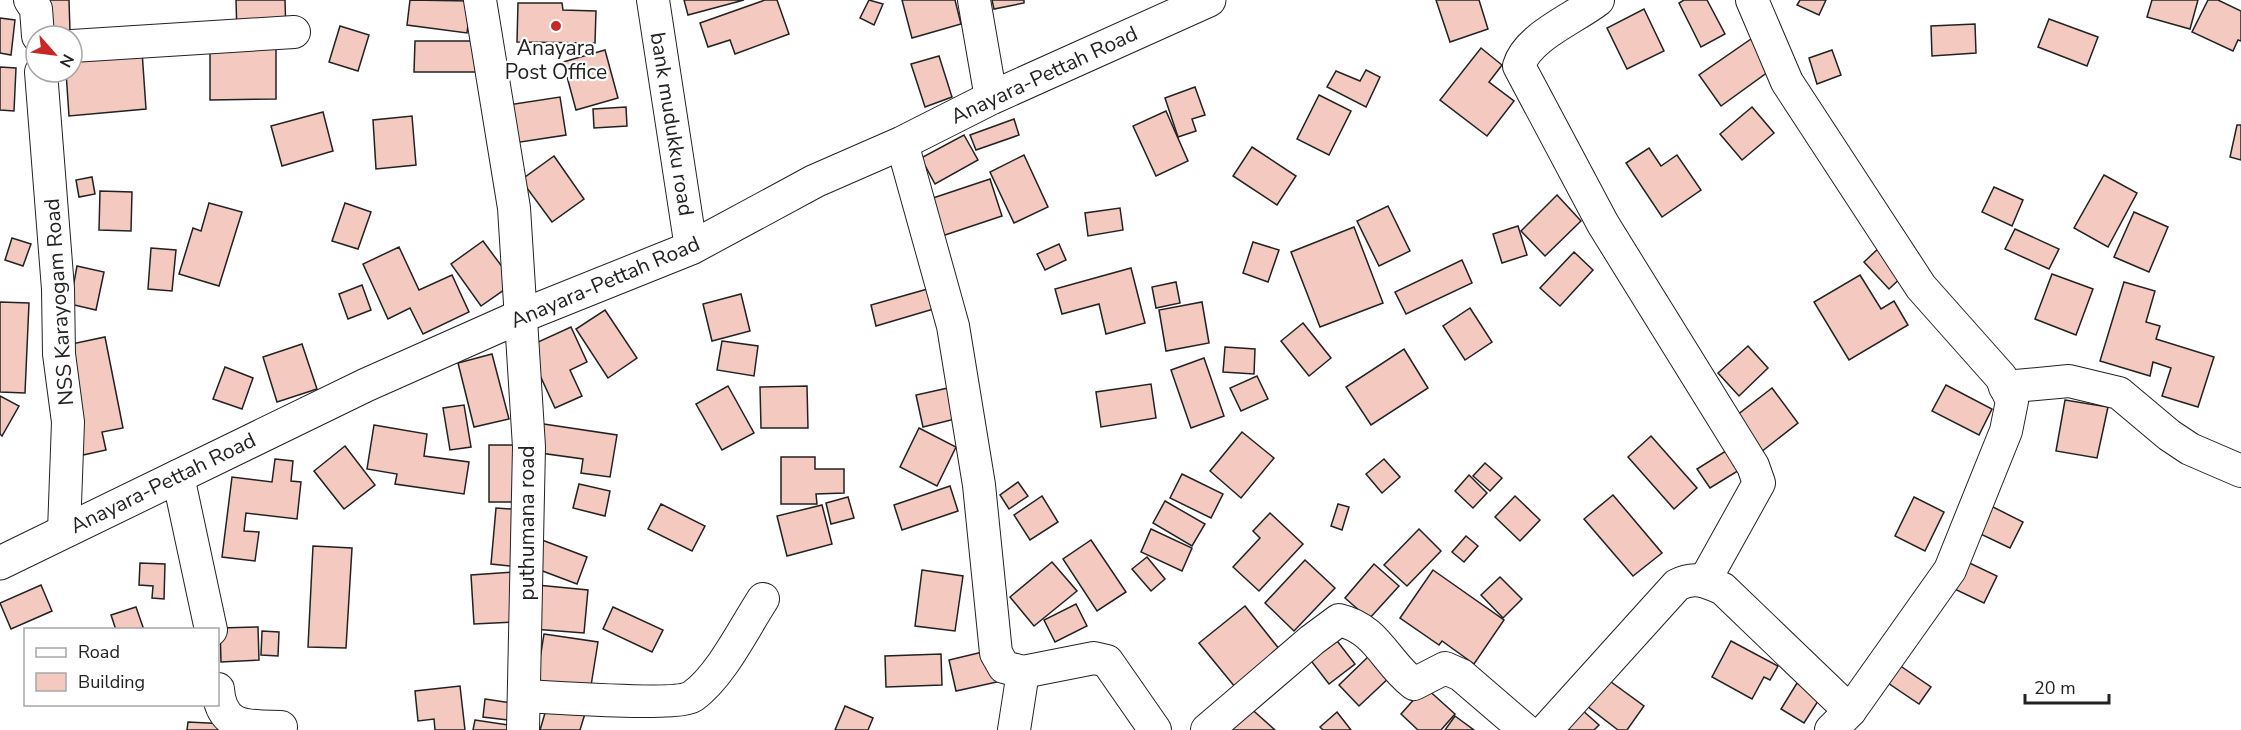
<svg xmlns="http://www.w3.org/2000/svg" width="2241" height="730" font-family="'Nunito Sans',sans-serif">
	<style>
		.building { fill: #f3c9c0; stroke: #222; stroke-width: 1.5 }
		.lines { fill: none; stroke-linecap: round; stroke-linejoin: round }
		.minor-casing { stroke: #222; stroke-width: 34 }
		.major-casing { stroke: #222; stroke-width: 35 }
		.minor { stroke: #fff; stroke-width: 32 }
		.major { stroke: #fff; stroke-width: 33 }
		.poi-dot { fill: #c62828; stroke: #fff; stroke-width: 2 }
		.labels { text-anchor: middle; stroke-width: 4.5; stroke-linejoin: round; paint-order: stroke }
		.poi-label { font-size: 21px; fill: #222; stroke: #fff }
		.street-label { font-size: 21px; fill: #222; stroke: #fff }
	</style>
	<rect width="100%" height="100%" fill="#fff"/>
	<g class="building">
		<polygon points="47,0 69,0 70,32 47,32"/>
		<polygon points="236,0 285,0 286,33 237,35"/>
		<polygon points="410,0 471,1 467,33 407,25"/>
		<polygon points="684,0 744,0 688,15"/>
		<polygon points="765,0 777,0 789,34 735,54 730,40 708,47 700,23"/>
		<polygon points="869,0 883,4 874,25 860,18"/>
		<polygon points="902,0 955,0 961,24 912,38"/>
		<polygon points="992,0 1024,0 1024,3 994,9"/>
		<polygon points="1436,0 1479,0 1488,29 1450,42"/>
		<polygon points="1684,0 1707,0 1725,34 1701,47 1679,3"/>
		<polygon points="1800,0 1826,0 1819,15 1797,5"/>
		<polygon points="2152,0 2198,0 2190,29 2147,17"/>
		<polygon points="2208,0 2218,0 2241,11 2241,41 2238,40 2233,51 2192,32"/>
		<polygon points="518,3 562,3 563,10 596,11 595,43 517,42"/>
		<polygon points="1644,9 1664,51 1627,69 1607,28"/>
		<polygon points="0,18 15,20 11,55 0,53"/>
		<polygon points="2049,19 2098,37 2087,66 2038,47"/>
		<polygon points="1975,24 1976,53 1932,56 1931,26"/>
		<polygon points="340,26 369,35 358,71 329,62"/>
		<polygon points="1751,39 1772,69 1721,106 1699,75"/>
		<polygon points="415,41 477,41 477,72 414,72"/>
		<polygon points="1481,48 1502,65 1489,82 1514,101 1487,136 1440,100"/>
		<polygon points="276,49 276,99 210,100 210,50"/>
		<polygon points="605,50 618,98 576,110 563,62"/>
		<polygon points="1832,50 1841,75 1817,84 1809,58"/>
		<polygon points="142,51 146,109 69,116 66,72 72,72 72,56"/>
		<polygon points="939,56 952,97 925,107 911,64"/>
		<polygon points="0,67 16,68 14,111 0,110"/>
		<polygon points="1366,70 1380,77 1366,107 1327,87 1336,71 1360,81"/>
		<polygon points="1195,87 1205,115 1192,119 1196,131 1178,137 1165,98"/>
		<polygon points="1319,95 1351,111 1329,155 1297,139"/>
		<polygon points="560,97 566,135 514,143 508,105"/>
		<polygon points="626,107 627,126 594,128 593,109"/>
		<polygon points="1752,107 1774,133 1742,160 1720,134"/>
		<polygon points="1166,111 1188,161 1156,176 1133,126"/>
		<polygon points="323,112 333,151 282,166 271,126"/>
		<polygon points="412,116 416,165 376,169 373,120"/>
		<polygon points="1014,119 1019,135 976,150 970,135"/>
		<polygon points="2237,125 2241,125 2241,160 2230,157"/>
		<polygon points="964,135 978,160 935,184 921,158"/>
		<polygon points="1252,147 1296,176 1277,205 1233,176"/>
		<polygon points="1649,148 1661,166 1677,155 1701,190 1662,217 1626,163"/>
		<polygon points="1024,155 1048,207 1014,223 990,172"/>
		<polygon points="554,156 584,199 552,222 521,180"/>
		<polygon points="2104,175 2137,193 2108,247 2074,228"/>
		<polygon points="92,177 95,194 79,197 76,180"/>
		<polygon points="990,179 1002,216 942,236 930,199"/>
		<polygon points="1994,187 2023,200 2012,226 1982,212"/>
		<polygon points="100,191 132,192 131,231 99,230"/>
		<polygon points="1557,195 1581,221 1545,256 1521,231"/>
		<polygon points="209,203 242,212 219,286 179,274 193,228 201,231"/>
		<polygon points="345,203 371,212 358,249 332,241"/>
		<polygon points="1388,206 1410,251 1379,266 1357,221"/>
		<polygon points="1120,208 1123,230 1088,236 1085,213"/>
		<polygon points="2134,212 2168,227 2149,272 2114,257"/>
		<polygon points="1518,226 1527,255 1502,263 1493,234"/>
		<polygon points="1354,227 1383,303 1320,327 1291,252"/>
		<polygon points="2015,229 2059,249 2049,269 2005,249"/>
		<polygon points="12,238 31,244 23,266 5,260"/>
		<polygon points="483,241 514,283 481,306 451,264"/>
		<polygon points="1253,242 1279,250 1268,282 1243,273"/>
		<polygon points="1059,244 1066,260 1045,270 1037,254"/>
		<polygon points="1881,246 1906,273 1889,289 1864,262"/>
		<polygon points="399,247 419,290 452,275 469,312 423,334 410,308 388,319 363,264"/>
		<polygon points="151,248 176,250 172,291 148,289"/>
		<polygon points="1574,252 1593,270 1560,306 1540,288"/>
		<polygon points="1462,260 1472,283 1406,314 1395,292"/>
		<polygon points="77,266 104,272 96,310 70,304"/>
		<polygon points="1131,268 1145,323 1106,334 1099,304 1062,314 1055,289"/>
		<polygon points="2052,274 2093,289 2076,335 2035,319"/>
		<polygon points="1860,275 1881,309 1894,301 1908,325 1849,360 1814,302"/>
		<polygon points="1176,282 1180,303 1156,308 1152,287"/>
		<polygon points="2124,282 2155,291 2146,322 2160,326 2156,339 2214,357 2198,407 2162,396 2171,368 2153,362 2150,376 2100,361"/>
		<polygon points="362,285 371,310 348,319 339,294"/>
		<polygon points="931,288 937,308 876,326 871,305"/>
		<polygon points="741,294 750,331 712,341 703,304"/>
		<polygon points="0,302 29,303 25,393 0,392"/>
		<polygon points="1202,302 1209,343 1166,351 1159,310"/>
		<polygon points="1470,308 1492,342 1465,360 1443,326"/>
		<polygon points="605,310 637,358 608,378 576,329"/>
		<polygon points="1303,323 1331,358 1309,376 1281,341"/>
		<polygon points="571,327 587,362 570,370 582,396 555,408 527,347"/>
		<polygon points="105,337 123,428 102,432 106,450 83,455 62,346"/>
		<polygon points="722,341 758,346 754,376 717,370"/>
		<polygon points="302,344 317,389 277,402 263,357"/>
		<polygon points="1748,346 1768,368 1739,396 1718,373"/>
		<polygon points="1225,347 1255,349 1254,374 1223,372"/>
		<polygon points="1404,349 1428,388 1371,425 1346,387"/>
		<polygon points="492,354 509,419 474,427 458,363"/>
		<polygon points="1204,358 1224,416 1191,428 1171,370"/>
		<polygon points="225,367 253,378 242,409 213,399"/>
		<polygon points="1257,376 1268,399 1241,411 1230,388"/>
		<polygon points="1151,384 1156,418 1101,427 1096,392"/>
		<polygon points="1946,385 1992,409 1979,435 1932,411"/>
		<polygon points="728,386 754,433 722,450 696,404"/>
		<polygon points="807,386 808,428 761,428 760,387"/>
		<polygon points="948,388 955,419 923,427 916,395"/>
		<polygon points="1772,388 1798,423 1756,456 1732,419"/>
		<polygon points="0,396 19,406 2,436 0,434"/>
		<polygon points="2065,400 2108,407 2097,458 2056,451"/>
		<polygon points="464,405 471,447 450,450 443,408"/>
		<polygon points="537,423 617,435 610,477 581,473 583,459 533,452"/>
		<polygon points="374,425 427,434 424,456 469,462 464,494 395,484 397,474 367,469"/>
		<polygon points="919,428 956,447 937,486 900,467"/>
		<polygon points="1242,432 1274,458 1241,498 1210,471"/>
		<polygon points="1651,436 1697,488 1674,509 1628,457"/>
		<rect x="489" y="445" width="28" height="57"/>
		<polygon points="345,446 375,485 344,509 314,471"/>
		<polygon points="1729,449 1741,469 1710,488 1697,469"/>
		<polygon points="781,457 815,457 815,469 844,469 844,493 816,494 817,504 781,504"/>
		<polygon points="275,459 293,461 291,481 301,482 297,519 246,513 244,531 259,532 255,561 222,557 232,477 272,482"/>
		<polygon points="1384,459 1400,477 1382,493 1366,474"/>
		<polygon points="1485,463 1502,478 1490,491 1473,476"/>
		<polygon points="1182,474 1223,494 1211,518 1170,498"/>
		<polygon points="1469,475 1487,493 1473,508 1455,491"/>
		<polygon points="1018,482 1028,496 1009,509 1000,495"/>
		<polygon points="579,484 610,491 605,516 573,508"/>
		<polygon points="950,486 958,511 902,530 894,505"/>
		<polygon points="1613,495 1662,553 1633,576 1584,519"/>
		<polygon points="1042,496 1058,522 1030,540 1014,515"/>
		<polygon points="1515,496 1540,520 1520,541 1495,517"/>
		<polygon points="848,497 854,518 831,524 826,503"/>
		<polygon points="1914,497 1944,512 1925,551 1895,536"/>
		<polygon points="1165,501 1205,524 1192,546 1153,523"/>
		<polygon points="1985,503 2023,522 2010,548 1972,530"/>
		<polygon points="661,504 705,526 692,551 648,529"/>
		<polygon points="1338,504 1349,507 1342,530 1331,526"/>
		<polygon points="822,505 832,544 787,556 777,516"/>
		<polygon points="496,508 524,510 519,567 491,564"/>
		<polygon points="1270,513 1303,544 1259,591 1233,567 1260,538 1253,531"/>
		<polygon points="1151,529 1192,548 1182,571 1141,552"/>
		<polygon points="1419,529 1441,551 1407,586 1384,565"/>
		<polygon points="1466,536 1478,546 1464,562 1452,552"/>
		<polygon points="542,540 587,557 577,584 532,567"/>
		<polygon points="1091,540 1126,592 1097,611 1063,559"/>
		<polygon points="313,546 352,548 346,648 308,647"/>
		<polygon points="1147,557 1165,579 1151,591 1132,569"/>
		<polygon points="1959,558 1997,576 1984,603 1946,585"/>
		<polygon points="1305,560 1335,588 1294,631 1265,603"/>
		<polygon points="1052,562 1077,591 1034,626 1010,597"/>
		<polygon points="140,563 165,564 164,599 152,598 153,586 139,585"/>
		<polygon points="1374,564 1399,586 1369,619 1345,598"/>
		<polygon points="922,570 963,576 955,631 915,626"/>
		<polygon points="1433,570 1504,620 1474,664 1442,641 1439,645 1400,618"/>
		<polygon points="514,572 517,622 474,624 471,575"/>
		<polygon points="1500,577 1522,599 1503,618 1481,595"/>
		<polygon points="41,585 52,611 11,629 0,603"/>
		<polygon points="537,585 588,590 584,633 533,629"/>
		<polygon points="1076,604 1087,626 1055,642 1044,620"/>
		<polygon points="1245,606 1280,650 1235,687 1199,643"/>
		<polygon points="136,607 144,630 116,630 111,615"/>
		<polygon points="613,607 663,630 652,652 603,629"/>
		<polygon points="258,627 259,660 221,662 220,628"/>
		<polygon points="262,631 279,632 278,656 261,655"/>
		<polygon points="1331,633 1355,664 1329,684 1305,653"/>
		<polygon points="544,634 598,642 590,692 536,684"/>
		<polygon points="1731,641 1778,666 1770,680 1764,677 1752,699 1712,677"/>
		<polygon points="991,650 997,682 956,691 949,660"/>
		<polygon points="941,654 942,685 886,687 885,656"/>
		<polygon points="1370,655 1391,676 1359,706 1339,685"/>
		<polygon points="1899,665 1931,687 1919,704 1888,683"/>
		<polygon points="1607,679 1644,706 1627,730 1618,730 1587,706"/>
		<polygon points="1797,683 1820,698 1804,723 1781,709"/>
		<polygon points="460,686 465,730 435,730 434,719 418,721 415,691"/>
		<polygon points="1425,687 1455,714 1441,730 1418,730 1401,714"/>
		<polygon points="550,696 587,707 580,730 540,730"/>
		<polygon points="485,699 518,704 516,721 483,717"/>
		<polygon points="1247,705 1275,730 1224,730"/>
		<polygon points="845,706 873,718 868,730 835,730"/>
		<polygon points="1581,709 1599,725 1594,730 1562,730"/>
		<polygon points="1337,712 1351,730 1323,730 1320,727"/>
		<polygon points="1455,716 1474,730 1445,730"/>
		<polygon points="475,720 515,726 514,730 473,730"/>
		<polygon points="188,722 227,724 227,730 187,730"/>
	</g>
	<g class="lines">
		<defs>
			<g id="minor">
				<polyline points="30,0 36,9 38,36"/>
				<polyline points="480,0 514,208 529,447 523,730"/>
				<polyline points="653,0 691,248"/>
				<polyline points="974,0 991,98"/>
				<path d="M1598,0C1575,18 1527,37 1519,66L1603,224L1753,466L1759,483L1705,580"/>
				<polyline points="1752,0 1787,82 1921,287 2001,377 2012,401 2006,431 1950,570 1850,711 1831,730"/>
				<polyline points="72,46 294,32"/>
				<polyline points="41,72 58,289 59,354 68,422 64,531"/>
				<polyline points="902,143 953,326 979,485 996,653 1004,667 1023,672 1094,658 1107,661 1155,730"/>
				<polyline points="2005,387 2069,381 2119,393 2169,435 2190,449 2241,471"/>
				<polyline points="178,476 211,630"/>
				<path d="M218,689C221,730 249,726 281,727"/>
				<path d="M524,696C551,697 677,707 693,696C721,676 744,628 763,599"/>
				<polyline points="1014,730 1023,672"/>
				<path d="M1207,730L1312,640L1339,620C1378,629 1385,662 1414,684L1445,668L1461,675L1525,730"/>
				<path d="M1546,730L1677,585C1694,576 1706,581 1723,589L1850,711"/>
			</g>
			<polyline id="major" points="0,563 366,385 519,317 691,248 815,181 902,143 991,98 1209,0"/>
		</defs>
		<use href="#minor" class="minor-casing"/>
		<use href="#major" class="major-casing"/>
		<use href="#minor" class="minor"/>
		<use href="#major" class="major"/>
	</g>
	<circle class="poi-dot" cx="556" cy="26" r="6"/>
	<g class="labels">
		<g class="poi-label">
			<text x="556" y="55">Anayara<tspan x="556" dy="24">Post Office</tspan></text>
		</g>
		<g class="street-label">
			<text transform="translate(1044 75) rotate(-25)" y="7">Anayara-Pettah Road</text>
			<text transform="translate(672 124) rotate(81)" y="7">bank mudukku road</text>
			<text transform="translate(605 282) rotate(-23)" y="7">Anayara-Pettah Road</text>
			<text transform="translate(59 302) rotate(-94)" y="7">NSS Karayogam Road</text>
			<text transform="translate(163 483) rotate(-26)" y="7">Anayara-Pettah Road</text>
			<text transform="translate(527 523) rotate(-90)" y="7">puthumana road</text>
		</g>
	</g>
	<rect x="24" y="628" width="195" height="78" fill="#ffffff" stroke="#a7a7a7" stroke-width="1.5"/>
	<rect x="36" y="648" width="30" height="9" fill="#ffffff" stroke="#a7a7a7" stroke-width="1.5"/>
	<text x="78" y="658" font-size="18" fill="#222222">Road</text>
	<rect x="36" y="673" width="30" height="18" fill="#f3c9c0" stroke="#a7a7a7" stroke-width="1.5"/>
	<text x="78" y="688" font-size="18" fill="#222222">Building</text>
	<g transform="translate(54 54) rotate(118)"><circle r="28" fill="#ffffff" stroke="#a7a7a7" stroke-width="1.5"/>
	<path d="M0-4.5L10 22L0 15L-10 22Z" fill="#c62828"/>
	<text y="-9" font-size="16" font-weight="bold" text-anchor="middle" fill="#222222">N</text>
	</g>
	<path d="M2025 694v9h84v-9" fill="none" stroke="#222222" stroke-width="3"/>
	<text x="2034" y="694" font-size="18" fill="#222222" stroke="#ffffff" stroke-width="4.5" paint-order="stroke">20 m</text>
</svg>
